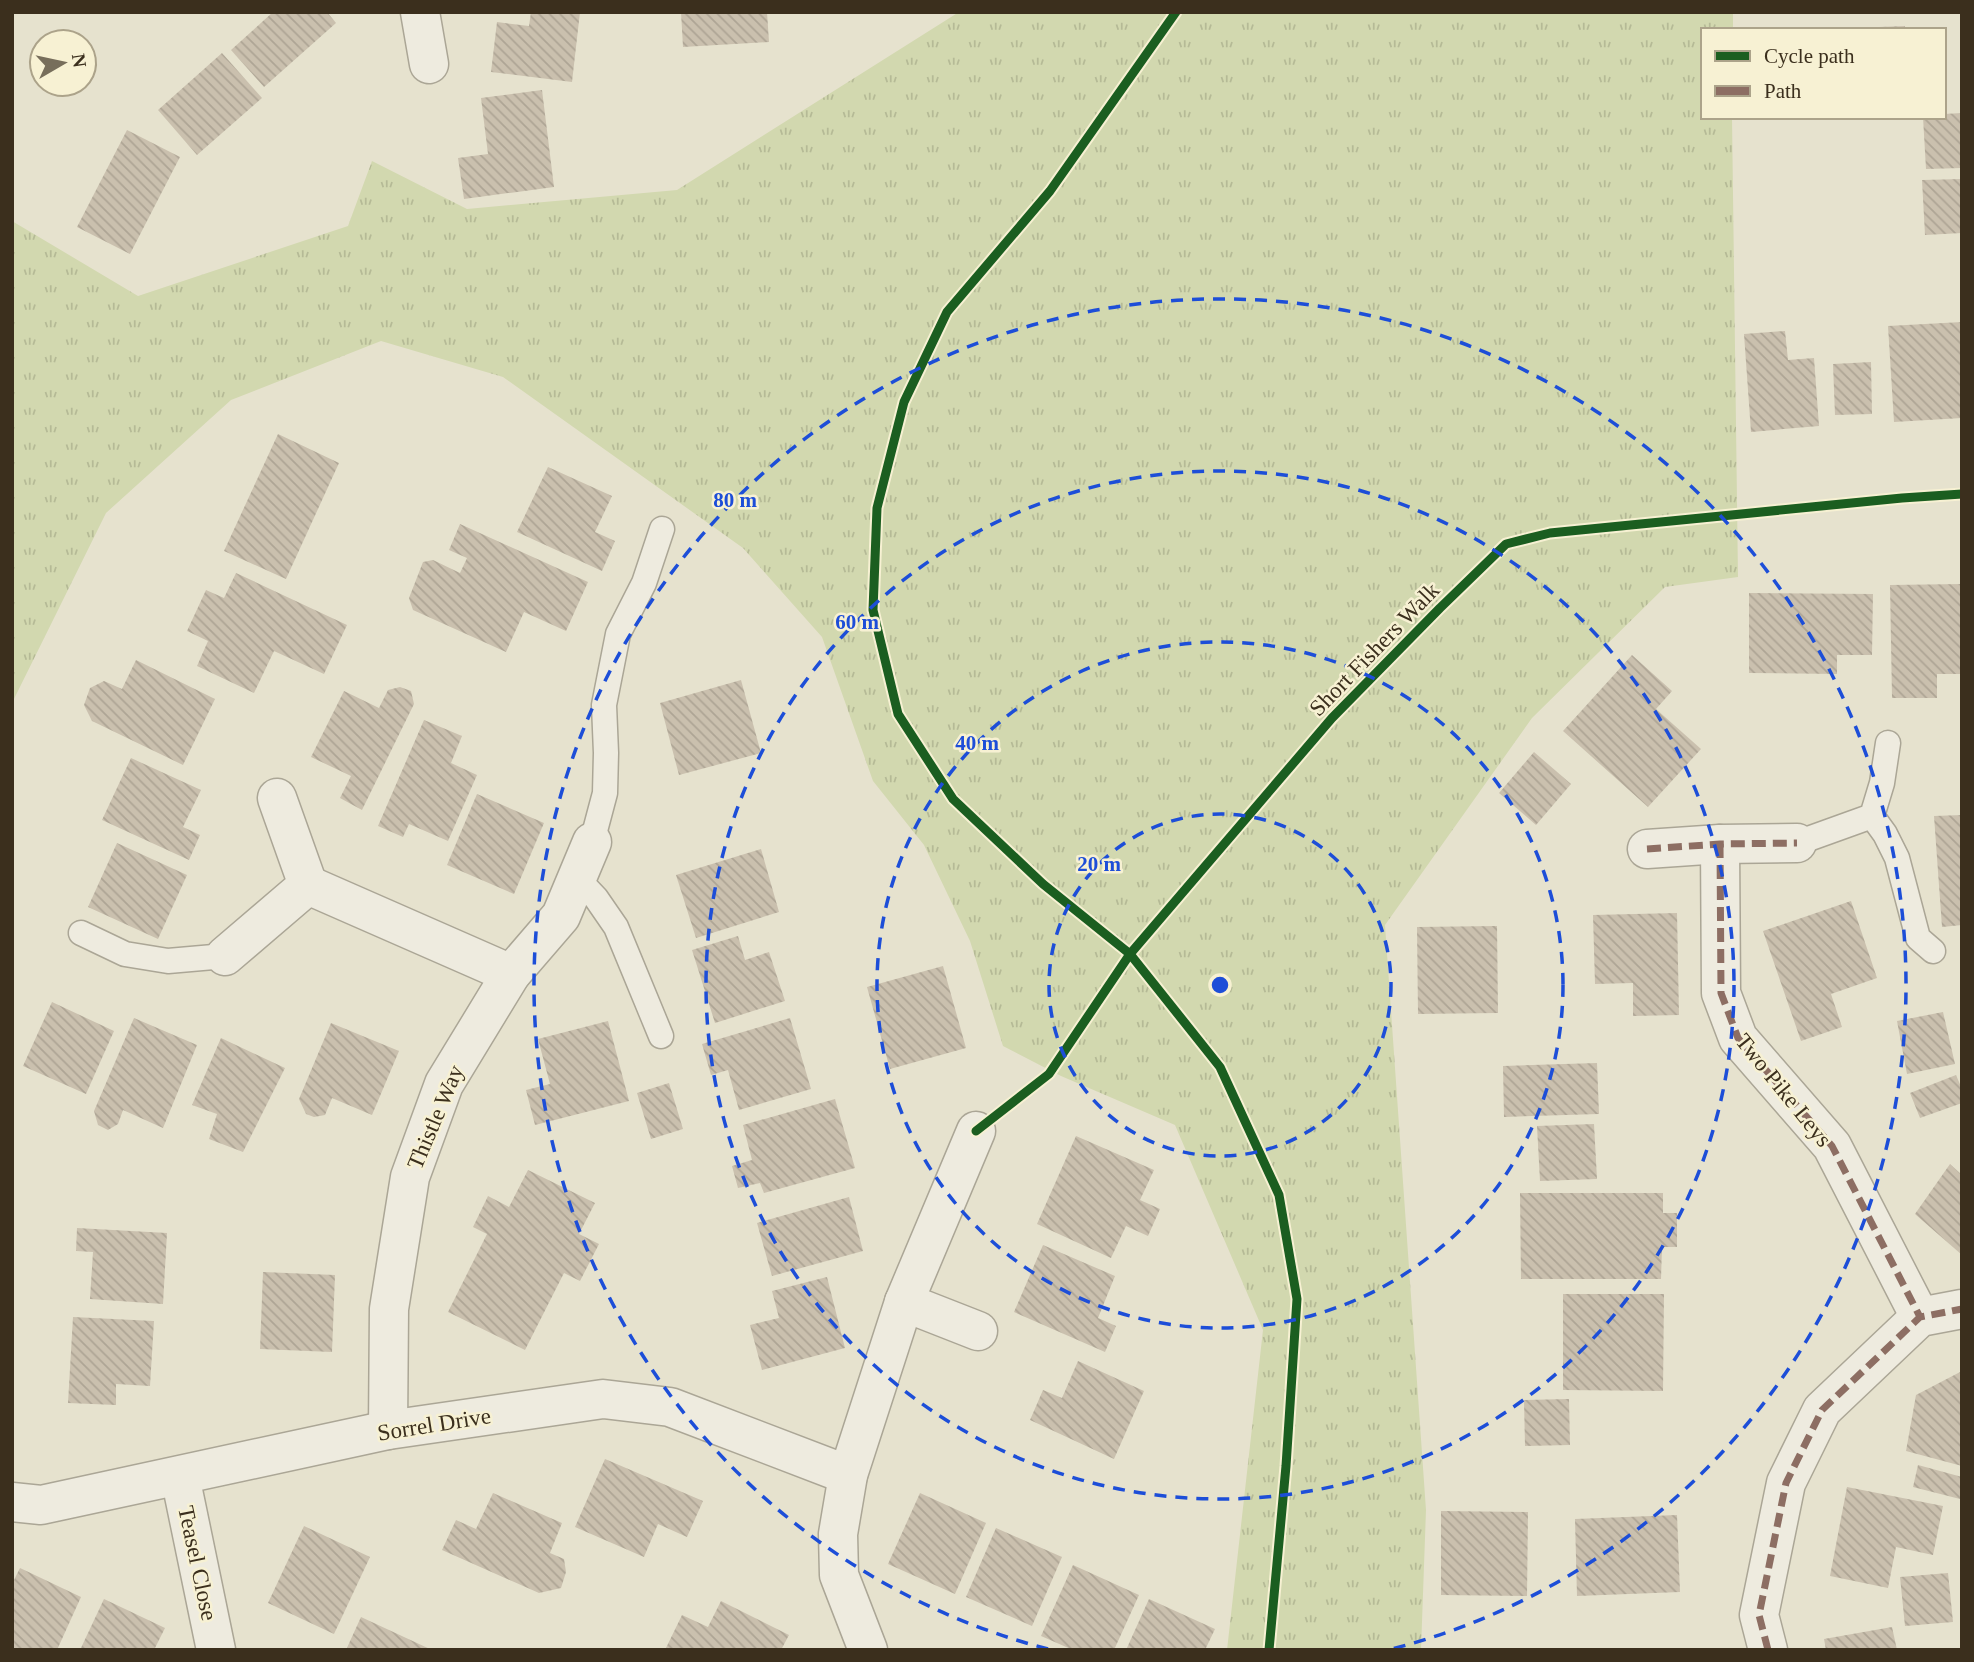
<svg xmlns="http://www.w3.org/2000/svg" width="1974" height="1662" font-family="Georgia,serif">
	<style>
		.park { fill: url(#park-tufts) }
		.building { fill: url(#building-back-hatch) }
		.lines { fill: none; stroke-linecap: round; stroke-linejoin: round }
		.lane-casing { stroke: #aba696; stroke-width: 27 }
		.street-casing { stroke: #aba696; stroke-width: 41 }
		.lane { stroke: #eeebdf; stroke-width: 24 }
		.street { stroke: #eeebdf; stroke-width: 38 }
		.quiet { stroke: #8d6e63; stroke-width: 7; stroke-dasharray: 14 7; stroke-linecap: butt }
		.cycleway-casing { stroke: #f7f1d3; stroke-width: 13 }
		.cycleway { stroke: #1b5e20; stroke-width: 9 }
		.ring { fill: none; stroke: #1d4ed8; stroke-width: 3.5; stroke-dasharray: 12 9 }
		.labels { text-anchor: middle; stroke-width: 5; stroke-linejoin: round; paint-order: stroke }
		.street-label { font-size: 23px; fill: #3b2f1d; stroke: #f7f1d3 }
		.centre { fill: #1d4ed8; stroke: #f7f1d3; stroke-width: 3.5 }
		.ring-label { font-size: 21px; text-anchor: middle; font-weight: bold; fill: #1d4ed8; stroke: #f7f1d3; stroke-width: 5; stroke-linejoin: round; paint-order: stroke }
	</style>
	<defs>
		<pattern id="park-tufts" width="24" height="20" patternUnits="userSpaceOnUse" patternTransform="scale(1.75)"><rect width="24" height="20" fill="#d2d8af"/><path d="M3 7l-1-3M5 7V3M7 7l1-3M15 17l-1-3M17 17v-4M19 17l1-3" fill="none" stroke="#b5ba96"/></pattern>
		<pattern id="building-back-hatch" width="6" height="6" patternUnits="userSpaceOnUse" patternTransform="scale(1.75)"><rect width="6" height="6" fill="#cac0ae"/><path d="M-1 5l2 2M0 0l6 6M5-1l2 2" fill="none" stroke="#aea595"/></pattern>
	</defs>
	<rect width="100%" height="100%" fill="#e6e2ce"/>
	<polygon class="park" points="959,12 1733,12 1733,30 1703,30 1703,117 1732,117 1738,577 1665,587 1532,718 1385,925 1426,1510 1421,1650 1227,1650 1263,1330 1175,1125 1061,1076 1003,1046 970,941 924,845 873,781 822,637 743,548 503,377 381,341 231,400 106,513 12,703 12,221 138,296 348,226 372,161 467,209 677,190"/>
	<g class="building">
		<polygon points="273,12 327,12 336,23 264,87 231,50"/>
		<polygon points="531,12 580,12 572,82 491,72 497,22 529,26"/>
		<polygon points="681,12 767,12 769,42 683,47"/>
		<polygon points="1905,26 1905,30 1853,30 1853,28"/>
		<polygon points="222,53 262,98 197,155 158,110"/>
		<polygon points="542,90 554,187 464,199 458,158 488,154 481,98"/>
		<polygon points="1962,113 1962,168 1926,169 1923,117 1944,117 1944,114"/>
		<polygon points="127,130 180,157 130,254 77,227"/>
		<polygon points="1962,179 1962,233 1925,235 1922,180"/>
		<polygon points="1962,322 1962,418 1894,422 1888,326"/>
		<polygon points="1785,331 1788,360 1814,358 1819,426 1751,432 1744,334"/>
		<polygon points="1871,362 1872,414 1835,415 1833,364"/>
		<polygon points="278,434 339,463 286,579 224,551"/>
		<polygon points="548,467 612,496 595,532 615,541 602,571 517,532"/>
		<polygon points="460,524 588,582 566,631 524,612 506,652 413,610 409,598 423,562 433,560 460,573 467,558 449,550"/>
		<polygon points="236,573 347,625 324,674 274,651 254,693 197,666 208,641 187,631 206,590 224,598"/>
		<polygon points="1962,584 1962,674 1937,674 1937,698 1892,698 1890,585"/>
		<polygon points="1749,593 1873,594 1872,655 1837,655 1837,674 1749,673"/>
		<polygon points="1632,655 1672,691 1656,709 1701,749 1648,807 1563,731"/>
		<polygon points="136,660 215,699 183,765 92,721 84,705 90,688 104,681 122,689"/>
		<polygon points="741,680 761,753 679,775 660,703"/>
		<polygon points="400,687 411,691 414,704 362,810 340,798 351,776 311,757 344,691 379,708 388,690"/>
		<polygon points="424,720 462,736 451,763 477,775 448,841 409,824 403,837 378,826"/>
		<polygon points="1534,752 1571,784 1536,825 1499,793"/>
		<polygon points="131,758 201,790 183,827 200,835 189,860 102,820"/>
		<polygon points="477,794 544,823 514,894 447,865"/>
		<polygon points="1962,815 1962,925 1942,927 1934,816"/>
		<polygon points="117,843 187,875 158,939 88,907"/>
		<polygon points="761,849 779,912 696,938 676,875"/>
		<polygon points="1851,901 1877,978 1831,994 1842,1027 1801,1041 1763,931"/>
		<polygon points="1677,913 1679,1015 1633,1016 1633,983 1595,984 1593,915"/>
		<polygon points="1497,926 1498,1013 1418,1014 1417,927"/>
		<polygon points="738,936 745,960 769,952 785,1001 715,1023 692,950"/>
		<polygon points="943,966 966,1048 890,1069 867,987"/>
		<polygon points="52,1002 114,1031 86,1094 23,1066"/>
		<polygon points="1943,1012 1955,1064 1907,1074 1897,1021"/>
		<polygon points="134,1018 197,1045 163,1128 123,1110 118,1124 108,1130 98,1125 94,1111"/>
		<polygon points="790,1018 811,1089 739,1110 728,1070 711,1075 702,1044"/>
		<polygon points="608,1021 629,1101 535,1125 526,1090 550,1084 538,1039"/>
		<polygon points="331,1023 399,1051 372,1115 332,1098 325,1115 314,1117 306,1114 299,1099"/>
		<polygon points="221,1038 285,1068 243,1152 209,1139 217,1114 192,1105"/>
		<polygon points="1597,1063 1599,1114 1504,1117 1503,1066"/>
		<polygon points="1956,1075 1962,1089 1962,1103 1920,1118 1910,1093"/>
		<polygon points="669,1083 683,1129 651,1139 637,1093"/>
		<polygon points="835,1099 855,1168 764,1193 760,1183 738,1188 732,1166 752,1160 743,1125"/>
		<polygon points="1594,1124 1597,1179 1540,1181 1537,1126"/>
		<polygon points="1076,1136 1154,1170 1140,1200 1160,1209 1148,1236 1126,1226 1111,1258 1037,1224"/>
		<polygon points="1950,1164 1962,1175 1962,1255 1915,1214"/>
		<polygon points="528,1170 595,1203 579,1234 599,1244 580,1281 564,1273 525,1350 448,1312 487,1234 473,1227 488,1196 509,1207"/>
		<polygon points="1520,1193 1663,1193 1663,1213 1677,1213 1677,1247 1662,1247 1661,1279 1521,1279"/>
		<polygon points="849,1197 863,1251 772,1276 757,1223"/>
		<polygon points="77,1228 167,1233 163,1304 90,1299 93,1252 76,1251"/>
		<polygon points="1043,1245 1115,1276 1098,1318 1116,1326 1105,1352 1014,1312"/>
		<polygon points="263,1272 335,1275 332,1352 260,1349"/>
		<polygon points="827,1277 845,1348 762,1370 750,1325 779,1318 772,1291"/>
		<polygon points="1563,1294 1664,1294 1663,1391 1563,1390"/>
		<polygon points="73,1317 154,1321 150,1386 116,1384 116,1405 68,1403"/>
		<polygon points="1078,1361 1144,1391 1114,1459 1030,1420 1043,1390 1062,1398"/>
		<polygon points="1962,1371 1962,1466 1906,1451 1916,1395"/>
		<polygon points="1569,1399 1570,1445 1525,1446 1524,1400"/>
		<polygon points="605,1459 703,1501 687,1537 658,1524 644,1557 575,1527"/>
		<polygon points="1918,1465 1962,1477 1960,1499 1913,1487"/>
		<polygon points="1847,1487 1943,1506 1933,1555 1896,1547 1888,1588 1830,1576"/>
		<polygon points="493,1493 562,1523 550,1553 564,1559 566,1572 561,1588 539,1593 442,1550 456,1520 476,1529"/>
		<polygon points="920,1493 986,1523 955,1594 888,1564"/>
		<polygon points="1441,1511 1528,1512 1527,1596 1441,1595"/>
		<polygon points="1677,1515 1680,1592 1577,1596 1575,1519"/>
		<polygon points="304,1526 370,1557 334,1634 268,1603"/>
		<polygon points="996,1528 1062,1557 1032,1626 966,1597"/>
		<polygon points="1073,1565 1139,1595 1114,1650 1073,1650 1041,1636"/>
		<polygon points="20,1568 81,1597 57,1650 12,1650 12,1584"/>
		<polygon points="1948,1573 1953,1622 1905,1626 1900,1577"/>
		<polygon points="104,1599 165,1628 154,1650 80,1650"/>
		<polygon points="1149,1599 1215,1629 1205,1650 1126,1650"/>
		<polygon points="721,1601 789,1635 781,1650 665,1650 682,1615 708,1627"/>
		<polygon points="361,1617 432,1650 346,1650"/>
		<polygon points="1892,1627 1897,1650 1826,1650 1824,1639"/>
	</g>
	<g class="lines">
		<defs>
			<g id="lane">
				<polyline points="1872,816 1885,834 1897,858 1918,938 1933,951"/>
				<polyline points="592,842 605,793 606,753 604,705 618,634 644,583 662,529"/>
				<polyline points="1797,843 1872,816 1882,783 1888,743"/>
				<polyline points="577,878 596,898 616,927 661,1036"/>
				<polyline points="81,933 125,954 168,961 225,956"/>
			</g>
			<g id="street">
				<polyline points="420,12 429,64"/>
				<polyline points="1720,844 1721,993 1738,1038 1832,1146 1920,1317"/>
				<polyline points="1647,849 1720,844 1797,843"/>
				<polyline points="308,885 511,974"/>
				<polyline points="225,956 308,885 277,798"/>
				<polyline points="904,1302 978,1331"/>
				<polyline points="388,1430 389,1309 410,1177 444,1084 511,974 561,916 592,842"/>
				<polyline points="180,1476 216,1650"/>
				<polyline points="12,1502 41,1505 388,1430 603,1399 670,1407 848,1475"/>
				<polyline points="868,1650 839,1575 838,1534 848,1475 904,1302 976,1131"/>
				<polyline points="1768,1650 1759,1615 1786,1483 1822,1410 1920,1317 1962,1309"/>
			</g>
		</defs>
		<use href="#lane" class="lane-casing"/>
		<use href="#street" class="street-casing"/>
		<use href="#lane" class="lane"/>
		<use href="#street" class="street"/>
		<g class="quiet">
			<polyline points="1720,844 1721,993 1738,1038 1832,1146 1920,1317"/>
			<polyline points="1647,849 1720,844 1797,843"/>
			<polyline points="1768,1650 1759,1615 1786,1483 1822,1410 1920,1317 1962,1309"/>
		</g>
		<defs>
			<g id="cycleway">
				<polyline points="1176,12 1050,191 947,312 904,402 877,508 873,610 898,714 953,799 1043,884 1130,954 1220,1067 1279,1195 1297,1299 1286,1466 1269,1650"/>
				<polyline points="976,1131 1049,1074 1130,954 1332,718 1440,608 1506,544 1550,533 1902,498 1962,494"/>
			</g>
		</defs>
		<use href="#cycleway" class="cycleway-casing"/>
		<use href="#cycleway" class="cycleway"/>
	</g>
	<g class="ring">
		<circle cx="1220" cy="985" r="171"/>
		<circle cx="1220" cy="985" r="343"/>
		<circle cx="1220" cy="985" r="514"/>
		<path d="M1048 1649A686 686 0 1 1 1392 1649"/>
	</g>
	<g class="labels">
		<g class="street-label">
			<text transform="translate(1374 649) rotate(-46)" y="8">Short Fishers Walk</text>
			<text transform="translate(1784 1090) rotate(51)" y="8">Two Pike Leys</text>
			<text transform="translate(435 1117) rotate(-67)" y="8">Thistle Way</text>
			<text transform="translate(434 1424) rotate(-9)" y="8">Sorrel Drive</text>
			<text transform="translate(198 1563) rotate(78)" y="8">Teasel Close</text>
		</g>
	</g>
	<circle cx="1220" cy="985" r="10" class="centre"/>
	<g class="ring-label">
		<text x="735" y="507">80 m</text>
		<text x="857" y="629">60 m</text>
		<text x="977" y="750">40 m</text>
		<text x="1099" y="871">20 m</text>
	</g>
	<rect width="1974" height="1662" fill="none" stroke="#3b2f1d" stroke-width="28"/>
	<rect x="1701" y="28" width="245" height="91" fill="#f7f1d3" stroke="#aca38a" stroke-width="2"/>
	<rect x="1715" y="51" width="35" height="10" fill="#1b5e20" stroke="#aca38a" stroke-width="2"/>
	<text x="1764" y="63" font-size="21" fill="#3b2f1d">Cycle path</text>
	<rect x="1715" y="86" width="35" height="10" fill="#8d6e63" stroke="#aca38a" stroke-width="2"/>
	<text x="1764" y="98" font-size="21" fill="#3b2f1d">Path</text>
	<g transform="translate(63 63) rotate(81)"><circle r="33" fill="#f7f1d3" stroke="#aca38a" stroke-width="2"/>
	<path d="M0-5L12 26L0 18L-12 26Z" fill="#776e5b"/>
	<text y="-10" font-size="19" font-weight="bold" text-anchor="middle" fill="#3b2f1d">N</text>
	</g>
</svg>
